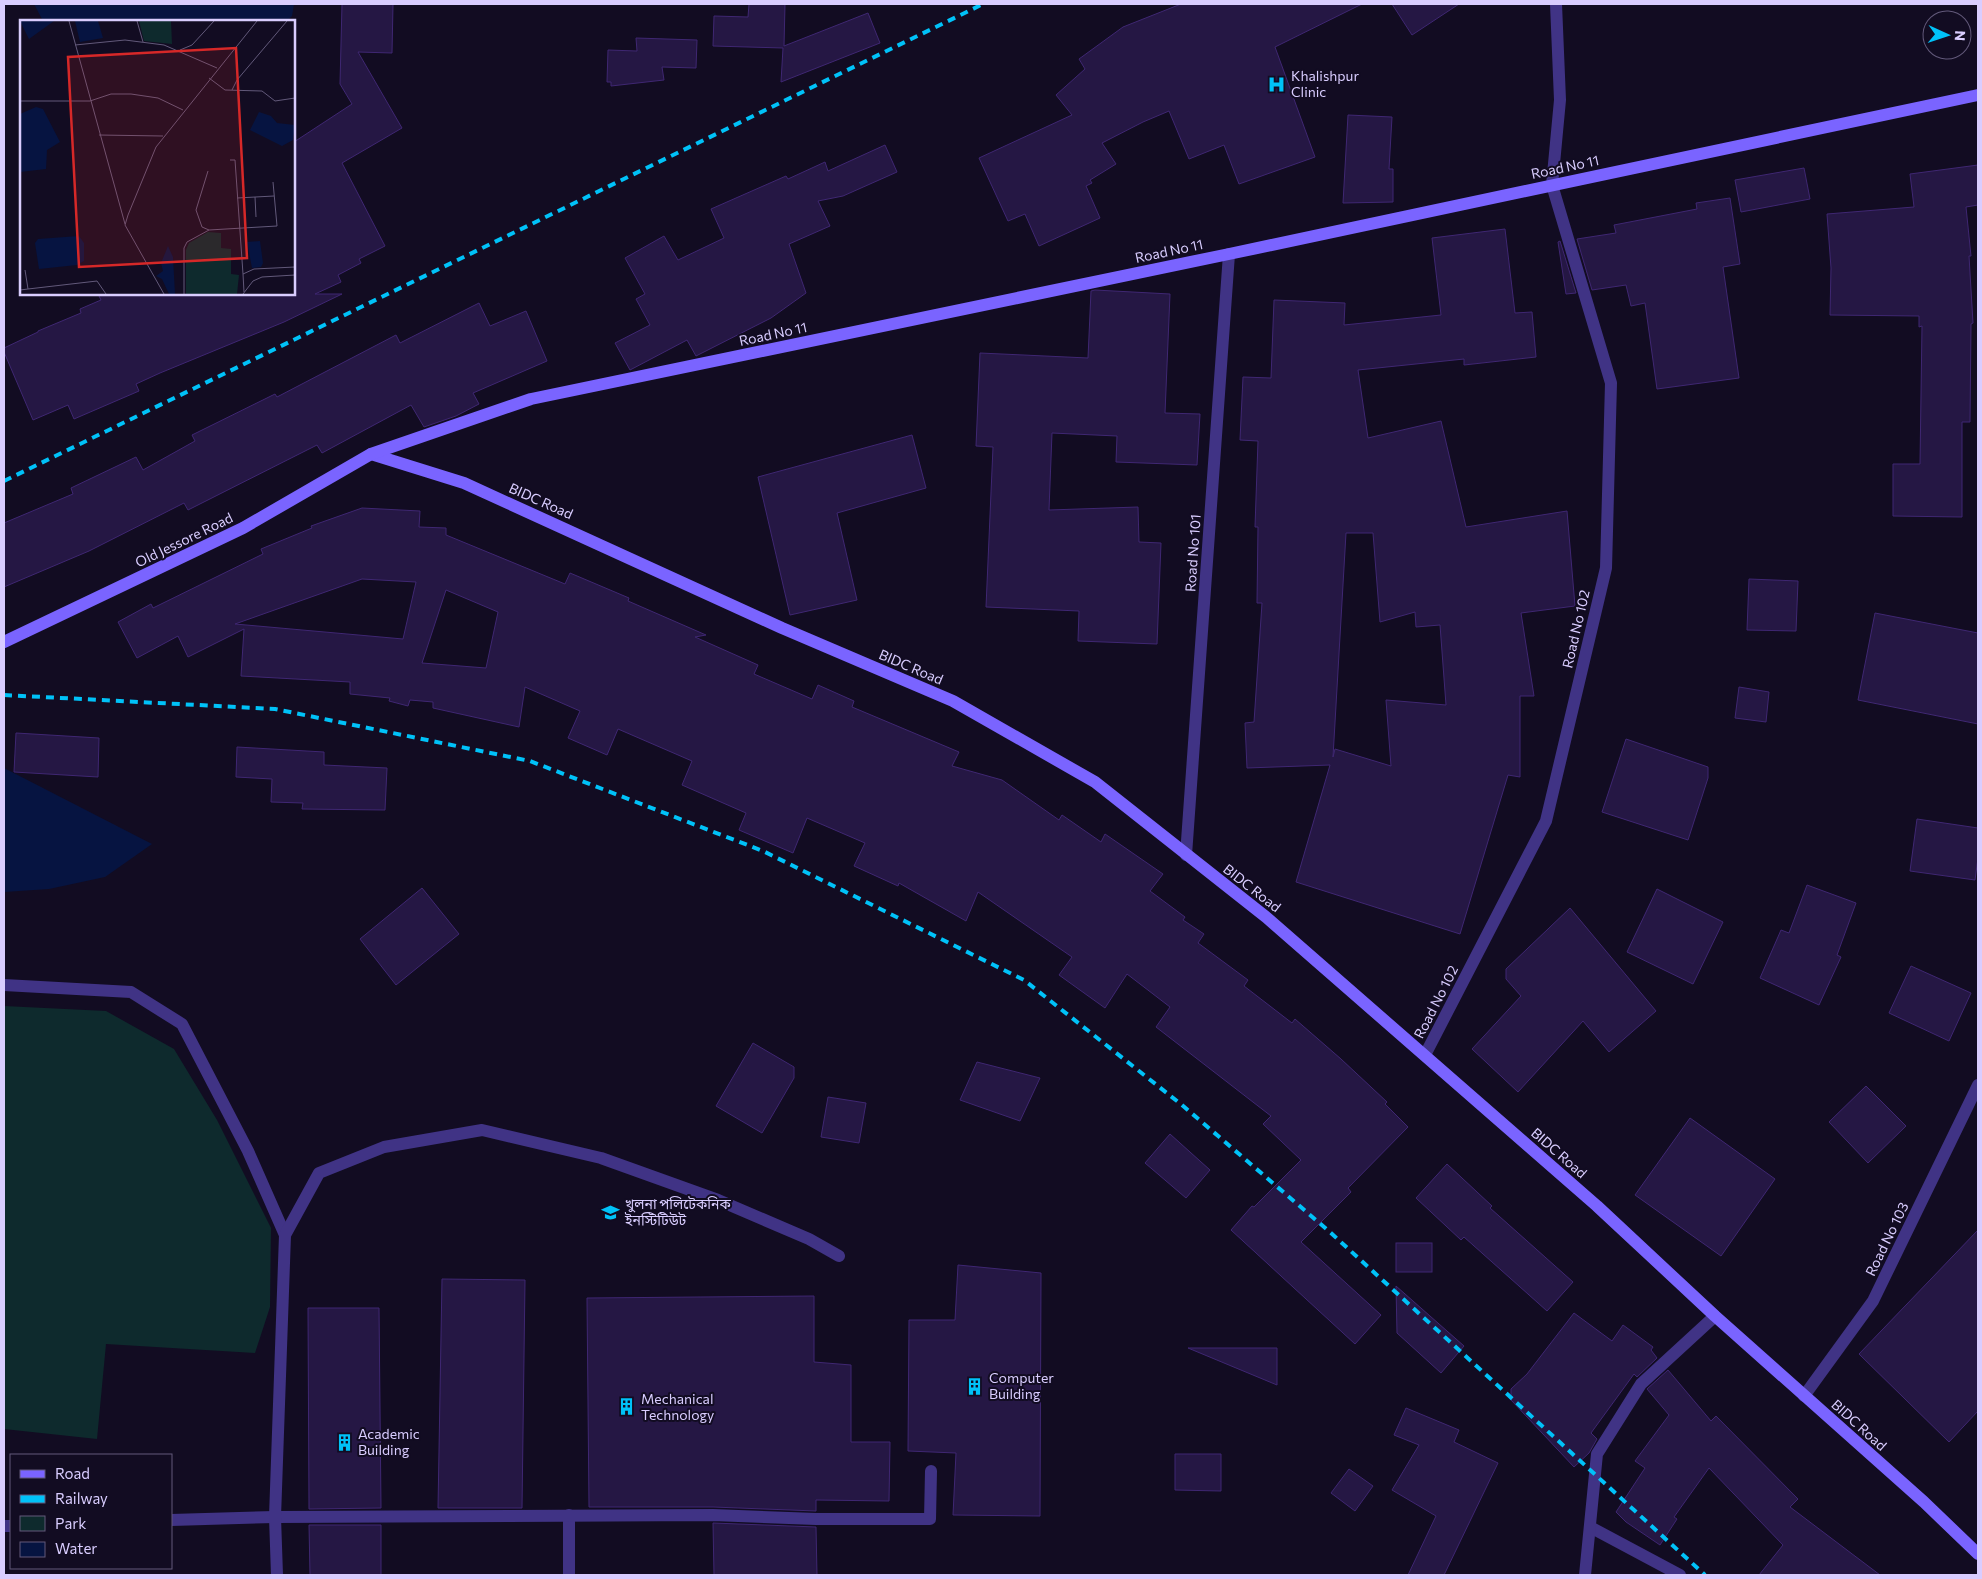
<svg xmlns="http://www.w3.org/2000/svg" width="1982" height="1579" font-family="Commissioner,'Noto Sans Bengali',sans-serif">
	<style>
		.green { fill: #0e2a2d }
		.water { fill: #061441 }
		.building { fill: #251744; stroke: #3f2772; fill-rule: evenodd }
		.lines { fill: none; stroke-linecap: round; stroke-linejoin: round }
		.street { stroke: #403385; stroke-width: 12 }
		.secondary { stroke: #7a64ff; stroke-width: 12 }
		.rail { stroke: #00c2f8; stroke-width: 4; stroke-dasharray: 8 6; stroke-linecap: butt }
		.labels { text-anchor: middle; stroke-width: 4; stroke-linejoin: round; paint-order: stroke }
		.poi-label { font-size: 14px; fill: #d9cdff; stroke: #120c22; text-anchor: start }
		.street-label { font-size: 14px; fill: #d9cdff; stroke: #120c22 }
		.inset-road { fill: none; stroke: #62597a; stroke-width: 1 }
		.view { fill: #d62828; fill-opacity: 0.15; stroke: #d62828; stroke-width: 2.5 }
		.inset-edge { fill: none; stroke: #d9cdff; stroke-width: 2.5 }
	</style>
	<rect width="100%" height="100%" fill="#120c22"/>
	<polygon class="green" points="4,1006 106,1011 174,1049 217,1120 271,1228 270,1307 255,1353 106,1344 97,1439 4,1429"/>
	<g class="water">
		<polygon points="34,4 294,4 292,16 287,21 43,21"/>
		<polygon points="4,768 152,844 105,877 49,889 4,892"/>
	</g>
	<g class="building">
		<polygon points="342,4 393,4 392,53 358,52 402,128 342,163 385,246 359,259 361,263 338,275 341,282 315,294 342,294 284,322 160,373 136,384 139,391 74,419 68,405 33,420 4,352 4,348 38,332 38,331 81,313 80,309 101,300 98,294 294,294 294,142 352,104 340,84"/>
		<polygon points="749,4 785,4 784,46 868,13 880,43 781,82 783,48 713,46 714,16 748,17"/>
		<polygon points="1181,4 1362,4 1275,47 1315,157 1239,184 1224,145 1189,159 1169,111 1143,122 1102,143 1116,164 1090,180 1092,183 1086,186 1100,218 1039,246 1025,214 1008,221 979,158 1072,115 1056,95 1085,69 1079,59 1123,27"/>
		<polygon points="1392,4 1459,4 1412,35"/>
		<polygon points="636,38 697,40 696,68 662,67 664,80 611,86 611,82 607,82 608,50 637,51"/>
		<polygon points="1348,115 1392,117 1389,169 1393,169 1393,202 1343,203"/>
		<polygon points="885,145 897,172 843,196 818,201 830,226 789,244 806,293 771,318 696,356 687,340 630,370 615,343 650,325 636,299 645,294 625,258 664,236 678,260 724,238 711,209 786,176 788,179 825,162 828,171"/>
		<polygon points="1978,165 1978,205 1966,207 1971,256 1969,256 1973,323 1971,324 1970,422 1962,422 1962,517 1893,516 1893,464 1920,464 1922,326 1919,327 1919,316 1830,315 1831,268 1827,214 1914,207 1910,174"/>
		<polygon points="1804,168 1810,199 1741,212 1735,180"/>
		<polygon points="1730,198 1740,264 1723,267 1739,378 1657,389 1645,303 1631,306 1626,285 1592,290 1577,239 1616,233 1614,225 1697,209 1696,203"/>
		<path d="M1505,229L1515,313L1532,312L1536,357L1464,365V359L1358,370L1368,438L1441,421L1466,527L1567,511L1575,606L1521,613L1534,696H1520V777L1508,775L1460,934L1296,882L1330,765L1247,768L1245,723L1254,722L1262,603H1257L1258,527H1255L1258,441L1240,440L1243,377L1271,378L1274,300L1345,303L1344,325L1441,315L1432,238ZM1346,533H1373L1380,622L1415,612L1416,627L1440,625L1446,705L1386,700L1391,766L1335,749L1333,757Z"/>
		<polygon points="1560,241 1576,293 1566,294 1558,242"/>
		<polygon points="1095,290 1170,294 1165,413 1200,414 1197,465 1116,462 1117,436 1052,433 1049,510 1138,507 1139,542 1161,543 1157,644 1078,641 1079,611 986,607 993,447 976,446 980,353 1088,358 1091,291"/>
		<polygon points="479,303 490,326 526,311 547,361 473,393 479,404 456,416 424,427 411,405 322,453 317,445 188,510 184,503 89,551 4,587 4,523 73,494 71,488 136,457 143,470 195,441 192,435 275,394 277,397 396,335 400,343"/>
		<polygon points="912,435 926,488 837,513 857,600 790,615 758,477"/>
		<path d="M362,508L420,511L419,527L446,528V535L565,584L570,573L629,598L628,601L706,635L695,637L758,665L754,674L812,699L818,685L854,701L852,707L959,752L952,766L1002,780L1059,820L1062,815L1101,842L1105,834L1163,874L1150,891L1185,917L1183,920L1204,934L1198,943L1248,980L1244,986L1292,1023L1295,1019L1341,1059L1387,1102L1385,1104L1408,1127L1348,1188L1351,1192L1301,1242L1381,1315L1355,1344L1231,1230L1252,1206L1254,1207L1301,1160L1263,1124L1271,1116L1156,1027L1170,1007L1127,974L1105,1008L1059,975L1072,957L978,892L966,921L899,883L898,886L854,866L865,843L807,818L793,853L739,830L746,813L682,785L692,761L618,729L607,755L568,738L580,711L525,687L519,727L433,708V702L410,700L408,706L389,701L390,698L350,694V682L241,676L244,629L188,657L178,636L137,658L118,622L151,604L153,608L263,554L261,549L312,528L311,526ZM362,579L416,582L403,639L235,624ZM446,590L498,612L486,668L422,663Z"/>
		<polygon points="1749,579 1798,581 1796,631 1747,630"/>
		<polygon points="1875,613 1978,633 1978,724 1858,700"/>
		<polygon points="1739,687 1769,692 1766,722 1735,718"/>
		<polygon points="16,733 99,738 98,777 14,772"/>
		<polygon points="1626,739 1708,767 1708,778 1688,840 1602,812"/>
		<polygon points="237,747 324,752 324,765 387,768 385,810 302,809 303,803 271,802 272,779 236,777"/>
		<polygon points="1917,819 1978,828 1978,858 1975,880 1910,871"/>
		<polygon points="1807,885 1856,903 1837,955 1841,957 1819,1005 1760,978 1781,930 1789,933"/>
		<polygon points="422,888 459,934 396,985 360,939"/>
		<polygon points="1657,889 1723,922 1693,984 1627,952"/>
		<polygon points="1570,908 1656,1011 1609,1052 1583,1021 1518,1092 1472,1049 1521,996 1506,979 1506,969"/>
		<polygon points="1911,966 1971,993 1949,1041 1889,1013"/>
		<polygon points="753,1043 794,1067 794,1078 762,1133 716,1106"/>
		<polygon points="977,1062 1040,1078 1020,1121 960,1100"/>
		<polygon points="1866,1086 1906,1126 1868,1163 1829,1122"/>
		<polygon points="828,1097 866,1103 859,1143 821,1137"/>
		<polygon points="1690,1118 1775,1179 1721,1256 1635,1195"/>
		<polygon points="1170,1134 1210,1170 1186,1198 1145,1163"/>
		<polygon points="1447,1164 1492,1206 1490,1208 1573,1282 1547,1311 1464,1237 1461,1240 1416,1198"/>
		<polygon points="1978,1230 1978,1411 1949,1442 1859,1354"/>
		<rect x="1396" y="1243" width="36" height="29"/>
		<polygon points="958,1265 1041,1273 1040,1516 953,1515 956,1453 908,1451 909,1320 955,1320"/>
		<polygon points="442,1279 525,1280 522,1508 438,1508"/>
		<polygon points="1396,1286 1464,1346 1441,1373 1397,1333"/>
		<polygon points="814,1296 814,1362 851,1365 851,1442 890,1442 889,1501 816,1500 816,1511 713,1507 589,1507 587,1298"/>
		<polygon points="308,1308 379,1308 381,1508 309,1509"/>
		<polygon points="1574,1313 1612,1341 1623,1325 1653,1347 1651,1350 1657,1358 1637,1377 1634,1374 1591,1433 1597,1439 1589,1453 1574,1467 1511,1400 1511,1389 1527,1374"/>
		<polygon points="1188,1348 1277,1348 1277,1385"/>
		<polygon points="1668,1370 1711,1421 1716,1416 1798,1499 1790,1507 1880,1575 1759,1575 1783,1545 1709,1468 1674,1517 1677,1519 1660,1545 1626,1522 1616,1512 1645,1468 1635,1461 1669,1415 1647,1389"/>
		<polygon points="1406,1408 1459,1430 1454,1442 1498,1463 1444,1575 1408,1575 1436,1516 1392,1490 1419,1445 1394,1435"/>
		<polygon points="1175,1454 1221,1454 1221,1491 1175,1490"/>
		<polygon points="1349,1469 1373,1486 1355,1511 1331,1493"/>
		<polygon points="713,1523 816,1527 817,1575 714,1575"/>
		<polygon points="309,1525 381,1525 381,1575 310,1575"/>
	</g>
	<g class="lines">
		<g class="street">
			<polyline points="1186,855 1229,254"/>
			<polyline points="4,985 131,992 182,1024 248,1151 285,1235"/>
			<polyline points="1425,1055 1546,821 1606,568 1611,383 1552,185 1560,100 1556,4"/>
			<polyline points="1804,1396 1873,1301 1978,1085"/>
			<polyline points="569,1515 569,1575"/>
			<polyline points="171,1520 275,1517 713,1515 816,1519 930,1519 931,1471"/>
			<polyline points="4,1526 11,1526"/>
			<polyline points="1590,1527 1680,1575"/>
			<polyline points="277,1575 275,1517 285,1235 319,1173 384,1147 482,1130 601,1158 718,1200 809,1239 839,1256"/>
			<polyline points="1585,1575 1597,1454 1641,1384 1715,1316"/>
		</g>
		<g class="secondary">
			<polyline points="371,454 464,483 782,628 953,701 1095,782 1266,917 1597,1206 1715,1316 1924,1502 1978,1554"/>
			<polyline points="4,642 243,528 371,454 531,399 1229,254 1978,95"/>
		</g>
		<g class="rail">
			<polyline points="4,481 983,4"/>
			<polyline points="4,695 275,709 530,761 763,851 1024,980 1182,1105 1331,1233 1705,1575"/>
		</g>
	</g>
	<defs>
		<symbol id="hospital-bare" viewBox="-9 -9 18 18"><path d="M-5-5h3v3.5h4V-5h3V5h-3V1.5h-4V5h-3Z" fill="#00c2f8" stroke="#120c22" stroke-width="2.5" paint-order="stroke"/></symbol>
		<symbol id="university-bare" viewBox="-9 -9 18 18"><path d="M0-5L7-2L0 1L-7-2ZM-4 1L0 2.5L4 1V4Q0 6-4 4Z" fill="#00c2f8" stroke="#120c22" stroke-width="2.5" paint-order="stroke"/></symbol>
		<symbol id="building-bare" viewBox="-9 -9 18 18"><path d="M-4-6H4V6H1V3H-1V6H-4ZM-2.5-4.3h1.7v1.8h-1.7ZM.8-4.3h1.7v1.8H.8ZM-2.5-1h1.7V.8h-1.7ZM.8-1h1.7V.8H.8Z" fill="#00c2f8" stroke="#120c22" stroke-width="2.5" paint-order="stroke"/></symbol>
	</defs>
	<g fill-rule="evenodd">
		<use href="#hospital-bare" x="1264" y="72" width="25" height="25"/>
		<use href="#university-bare" x="598" y="1200" width="25" height="25"/>
		<use href="#building-bare" x="962" y="1374" width="25" height="25"/>
		<use href="#building-bare" x="614" y="1394" width="25" height="25"/>
		<use href="#building-bare" x="332" y="1430" width="25" height="25"/>
	</g>
	<g class="labels">
		<g class="poi-label">
			<text x="1291" y="81">Khalishpur<tspan x="1291" dy="16">Clinic</tspan></text>
			<text x="625" y="1209">খুলনা পলিটেকনিক<tspan x="625" dy="16">ইনস্টিটিউট</tspan></text>
			<text x="989" y="1383">Computer<tspan x="989" dy="16">Building</tspan></text>
			<text x="641" y="1404">Mechanical<tspan x="641" dy="16">Technology</tspan></text>
			<text x="358" y="1439">Academic<tspan x="358" dy="16">Building</tspan></text>
		</g>
		<g class="street-label">
			<text transform="translate(1565 167) rotate(-12)" y="5">Road No 11</text>
			<text transform="translate(1169 251) rotate(-12)" y="5">Road No 11</text>
			<text transform="translate(773 334) rotate(-12)" y="5">Road No 11</text>
			<text transform="translate(541 501) rotate(24)" y="5">BIDC Road</text>
			<text transform="translate(184 540) rotate(-26)" y="5">Old Jessore Road</text>
			<text transform="translate(1193 553) rotate(-86)" y="5">Road No 101</text>
			<text transform="translate(1576 629) rotate(-77)" y="5">Road No 102</text>
			<text transform="translate(911 667) rotate(23)" y="5">BIDC Road</text>
			<text transform="translate(1252 888) rotate(38)" y="5">BIDC Road</text>
			<text transform="translate(1436 1002) rotate(-63)" y="5">Road No 102</text>
			<text transform="translate(1559 1153) rotate(41)" y="5">BIDC Road</text>
			<text transform="translate(1887 1239) rotate(-64)" y="5">Road No 103</text>
			<text transform="translate(1859 1425) rotate(42)" y="5">BIDC Road</text>
		</g>
	</g>
	<g transform="translate(20 20)">
		<rect width="275" height="275" fill="#120c22"/>
		<path d="M119,1H151L152,24L124,21ZM188,212L201,213V228L211,229V254L219,255L217,274H166V230L169,223Z" fill="#0e2a2d"/>
		<path d="M0,1H34L9,19ZM55,1H78L83,18L60,22ZM16,87L23,89L40,122L27,130L26,149L0,152V94ZM239,92L251,96L257,103L275,105L273,120L262,126L230,110ZM59,216L64,223V241L57,245L19,249L15,223L18,219ZM240,221L243,243L241,247L232,248L227,222ZM148,226L153,237L155,274H149L142,259L136,256L143,251L141,243Z" fill="#061441"/>
		<path class="inset-road" d="M49,1L105,204M117,1L123,22M55,25L105,20L144,25L197,48M160,30L172,25L194,1M189,58L205,70L242,71L255,81L275,78M212,70L217,60L267,1M0,81H70L91,74H111L138,78L163,90M79,115L143,116M210,140H215L223,254L234,249L275,247M188,151L176,190L182,207L189,210L257,206L253,162M235,177L236,197M217,178L254,176M223,254L224,272M8,269L77,261L86,274M0,270L8,269L5,250M144,274L105,205L108,195L136,127L237,1M164,274V228L167,222L189,210M223,274L233,261L242,257L275,255"/>
		<path class="view" d="M216,28L227,238L59,247L48,37Z"/>
		<rect width="275" height="275" class="inset-edge"/>
	</g>
	<rect width="1982" height="1579" fill="none" stroke="#d9cdff" stroke-width="10"/>
	<rect x="10" y="1454" width="162" height="115" fill="#120c22" stroke="#62597a"/>
	<rect x="20" y="1470" width="25" height="8" fill="#7a64ff" stroke="#62597a"/>
	<text x="55" y="1479" font-size="15" fill="#d9cdff">Road</text>
	<rect x="20" y="1495" width="25" height="8" fill="#00c2f8" stroke="#62597a"/>
	<text x="55" y="1504" font-size="15" fill="#d9cdff">Railway</text>
	<rect x="20" y="1516" width="25" height="15" fill="#0e2a2d" stroke="#62597a"/>
	<text x="55" y="1529" font-size="15" fill="#d9cdff">Park</text>
	<rect x="20" y="1542" width="25" height="15" fill="#061441" stroke="#62597a"/>
	<text x="55" y="1554" font-size="15" fill="#d9cdff">Water</text>
	<g transform="translate(1947 35) rotate(93)"><circle r="24" fill="#120c22" stroke="#62597a"/>
	<path d="M0-4L9 19L0 12L-9 19Z" fill="#00c2f8"/>
	<text y="-8" font-size="14" font-weight="bold" text-anchor="middle" fill="#d9cdff">N</text>
	</g>
</svg>
